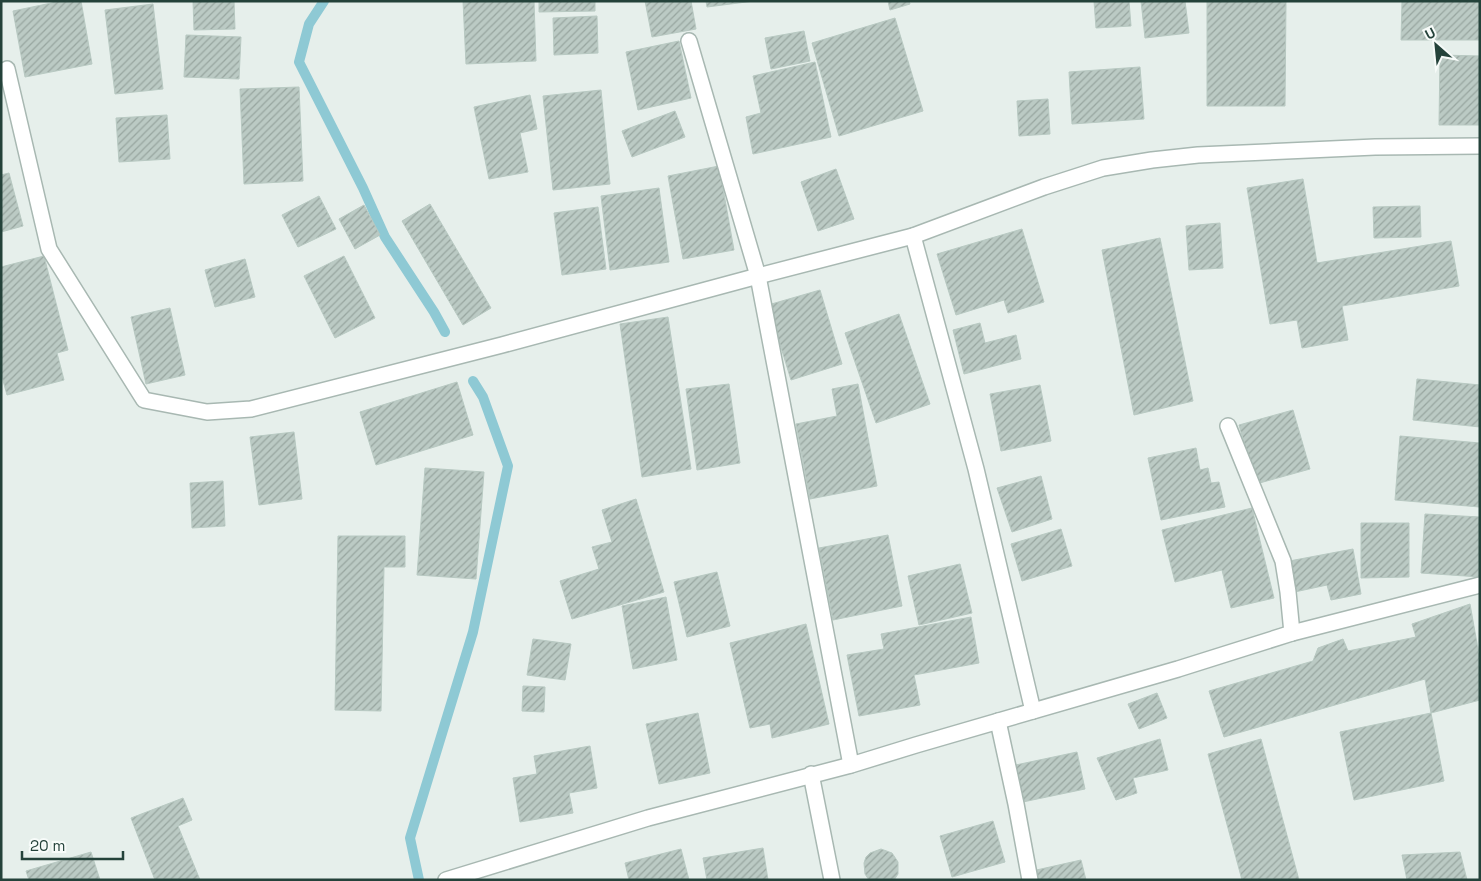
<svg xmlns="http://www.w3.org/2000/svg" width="1481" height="881" font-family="'Space Grotesk',sans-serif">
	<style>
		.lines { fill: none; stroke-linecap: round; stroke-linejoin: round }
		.stream { stroke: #8ec9d4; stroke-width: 10 }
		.building { fill: url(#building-hatch); stroke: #b8c9c2 }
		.street-casing { stroke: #a8b8b2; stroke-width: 18 }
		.street { stroke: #fff; stroke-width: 15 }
	</style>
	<defs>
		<pattern id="building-hatch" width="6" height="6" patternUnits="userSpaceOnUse" patternTransform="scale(1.25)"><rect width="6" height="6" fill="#bbcac4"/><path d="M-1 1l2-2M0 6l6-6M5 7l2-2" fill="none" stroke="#98a6a0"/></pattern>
	</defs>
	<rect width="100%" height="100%" fill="#e6efeb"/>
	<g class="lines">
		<g class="stream">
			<polyline points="324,1 309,24 299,62 363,188 385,237 434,312 445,332"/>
			<polyline points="419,880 410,838 473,632 508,466 483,397 473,381"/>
		</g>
	</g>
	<g class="building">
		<polygon points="61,1 81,1 92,64 25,77 13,11"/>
		<polygon points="193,1 234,1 235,29 194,30"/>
		<polygon points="463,1 534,1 536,61 466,64"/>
		<polygon points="539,1 595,1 595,11 539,12"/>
		<polygon points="645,1 691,1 696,29 652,37"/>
		<polygon points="706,1 754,1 707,7"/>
		<polygon points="888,1 909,1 910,4 890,10"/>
		<polygon points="1094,1 1129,1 1131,26 1096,28"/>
		<polygon points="1141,1 1185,1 1189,33 1145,38"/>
		<polygon points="1207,1 1286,1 1285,106 1207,106"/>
		<polygon points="1402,1 1480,1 1480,40 1401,40"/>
		<polygon points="153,4 163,89 115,94 105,10"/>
		<polygon points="597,16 598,53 554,55 553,18"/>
		<polygon points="895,18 923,111 839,136 812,43"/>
		<polygon points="804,31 810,61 771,69 765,38"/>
		<polygon points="186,35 241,37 239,79 184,77"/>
		<polygon points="679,41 691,98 638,110 626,52"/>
		<polygon points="1440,55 1480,56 1480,125 1439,125"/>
		<polygon points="815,62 831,137 753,154 746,117 761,113 753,76"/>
		<polygon points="1140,67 1144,119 1072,124 1069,72"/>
		<polygon points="299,87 303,181 244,184 240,89"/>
		<polygon points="601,90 610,184 553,190 543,96"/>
		<polygon points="530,95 537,129 520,133 528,172 489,179 474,107"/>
		<polygon points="1048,99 1050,134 1019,136 1017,101"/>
		<polygon points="675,111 685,137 632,157 622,131"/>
		<polygon points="167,115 170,159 119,162 116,118"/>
		<polygon points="719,166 734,250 683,259 668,176"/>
		<polygon points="836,169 854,219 818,231 801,182"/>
		<polygon points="9,173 23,226 1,232 1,175"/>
		<polygon points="1303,179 1317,263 1451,241 1459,286 1342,306 1348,340 1302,348 1297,320 1270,324 1247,188"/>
		<polygon points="659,188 669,262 610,270 601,196"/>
		<polygon points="319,196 336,229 298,247 282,215"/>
		<polygon points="430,204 491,308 463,325 402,221"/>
		<polygon points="364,205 380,235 355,249 339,219"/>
		<polygon points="1420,206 1421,237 1374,238 1373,207"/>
		<polygon points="598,207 606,269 562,275 554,213"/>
		<polygon points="1220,223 1223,268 1189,270 1186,226"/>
		<polygon points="1022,229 1044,302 1008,313 1004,300 956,315 937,254"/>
		<polygon points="1160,238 1193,401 1134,415 1102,250"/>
		<polygon points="44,256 68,350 57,353 64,380 7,395 1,373 1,267"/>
		<polygon points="344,256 375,318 335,338 304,276"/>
		<polygon points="245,259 255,297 215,307 205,270"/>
		<polygon points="820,290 842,364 791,380 768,305"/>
		<polygon points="170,308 185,375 146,384 131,317"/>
		<polygon points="899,314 930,404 876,423 845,333"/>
		<polygon points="668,317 691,469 642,477 620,324"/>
		<polygon points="980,323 985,343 1016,335 1021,359 964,374 953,330"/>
		<polygon points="1417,379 1480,385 1480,427 1413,420"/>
		<polygon points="457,382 473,435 376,465 360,412"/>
		<polygon points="729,384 740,463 697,470 686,389"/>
		<polygon points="858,384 877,486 810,499 796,424 837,416 832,389"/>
		<polygon points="1040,385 1051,441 1001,451 990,394"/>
		<polygon points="1293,410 1310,469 1256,484 1239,425"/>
		<polygon points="294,432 302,499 259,505 250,437"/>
		<polygon points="1400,436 1480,443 1480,507 1395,500"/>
		<polygon points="1196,448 1200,470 1208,468 1211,483 1219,482 1225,507 1161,520 1148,458"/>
		<polygon points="425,468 484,472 476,579 417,575"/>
		<polygon points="1041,476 1052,519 1012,532 997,488"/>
		<polygon points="223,481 225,526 192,528 190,483"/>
		<polygon points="636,499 664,592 572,619 560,581 599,569 592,547 612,542 602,510"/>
		<polygon points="1252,508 1274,598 1231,608 1222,570 1175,582 1162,530"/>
		<polygon points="1425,514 1480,517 1480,577 1421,573"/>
		<polygon points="1361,523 1409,523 1409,577 1361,578"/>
		<polygon points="1061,529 1072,566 1022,581 1011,544"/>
		<polygon points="888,535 902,606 833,620 819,548"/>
		<polygon points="338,536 405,536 405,567 384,567 381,711 335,710"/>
		<polygon points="1353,549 1361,594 1331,600 1327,585 1290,593 1284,562"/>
		<polygon points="960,564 972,613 919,625 908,576"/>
		<polygon points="717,572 730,626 687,637 674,582"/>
		<polygon points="666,597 677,660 633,669 622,606"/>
		<polygon points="1470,604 1480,660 1480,700 1431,713 1425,679 1224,737 1209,691 1313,661 1318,648 1343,639 1348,651 1416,637 1412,624"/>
		<polygon points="971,617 979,663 914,675 920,705 859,716 847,655 884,649 881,634"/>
		<polygon points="806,624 829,724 772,738 770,724 750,728 730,643"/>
		<polygon points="533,639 571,644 565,680 527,675"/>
		<polygon points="523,686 545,687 544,712 522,711"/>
		<polygon points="1157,693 1167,718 1139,729 1128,704"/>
		<polygon points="698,713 710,773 659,784 646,724"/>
		<polygon points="1431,713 1444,781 1354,800 1340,732"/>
		<polygon points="1160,739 1168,770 1133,778 1137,793 1116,800 1097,758"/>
		<polygon points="1261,739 1299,880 1242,880 1208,754"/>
		<polygon points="590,746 597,788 569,793 573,813 520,822 513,778 537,774 534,756"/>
		<polygon points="1077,752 1085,789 1018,803 1011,766"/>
		<polygon points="183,798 192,820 178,826 200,880 155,880 131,818"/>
		<polygon points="993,821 1005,862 952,877 940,836"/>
		<polygon points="763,848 768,880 707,880 703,858"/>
		<polygon points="681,849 689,880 629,880 625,863"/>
		<polygon points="881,849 892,853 898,862 898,874 894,880 869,880 865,874 864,863 866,857 870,853"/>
		<polygon points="91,852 100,880 29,880 26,871"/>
		<polygon points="1460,852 1467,880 1407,880 1402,855"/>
		<polygon points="1081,860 1086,880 1034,880 1032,871"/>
	</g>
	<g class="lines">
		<defs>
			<g id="street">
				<polyline points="689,41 758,276 851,765"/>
				<polyline points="7,69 49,249 144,400 207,412 251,409 502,345 758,276 913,236 1044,187 1103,168 1152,160 1198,155 1375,147 1480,146"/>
				<polyline points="913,236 976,469 1033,711"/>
				<polyline points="1228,426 1283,561 1288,592 1292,633"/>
				<polyline points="998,721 1016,804 1030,880"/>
				<polyline points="811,774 832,880"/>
				<polyline points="446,880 648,818 851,765 916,745 1178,669 1292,633 1480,585"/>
			</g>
		</defs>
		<use href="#street" class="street-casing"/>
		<use href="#street" class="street"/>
	</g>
	<rect width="1481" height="881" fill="none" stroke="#24423a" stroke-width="5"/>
	<g transform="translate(1436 45) rotate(333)" stroke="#f7fbf9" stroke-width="4" paint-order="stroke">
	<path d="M0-4L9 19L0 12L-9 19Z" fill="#24423a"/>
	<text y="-8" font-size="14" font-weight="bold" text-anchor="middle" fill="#24423a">U</text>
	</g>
	<path d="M22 851v8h101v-8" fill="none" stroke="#24423a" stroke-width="2.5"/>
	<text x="30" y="851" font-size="15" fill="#24423a" stroke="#f7fbf9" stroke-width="4" paint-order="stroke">20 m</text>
</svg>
